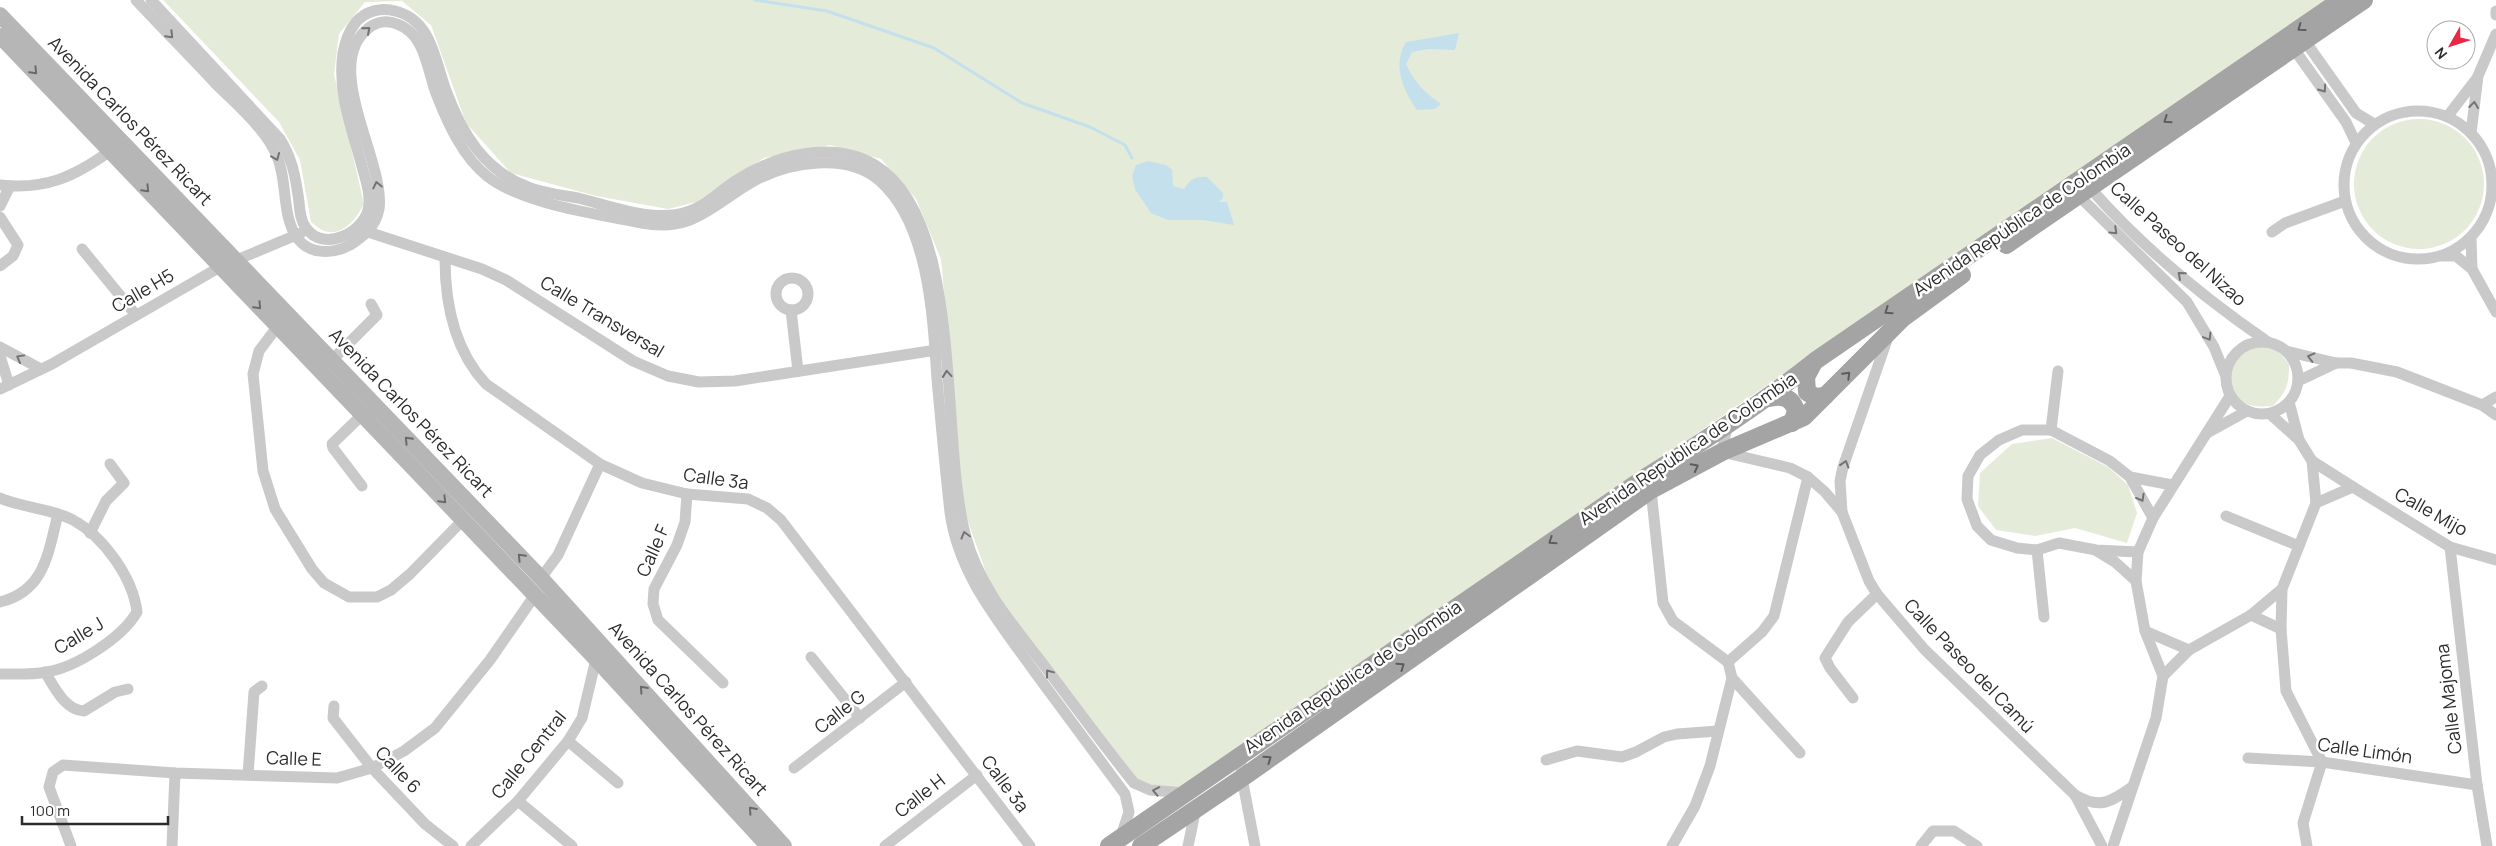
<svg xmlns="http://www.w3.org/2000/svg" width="2496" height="846" font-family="Manrope,sans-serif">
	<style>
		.green { fill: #e4ebd9 }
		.water { fill: #c4e0ec }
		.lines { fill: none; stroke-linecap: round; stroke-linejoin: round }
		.stream { stroke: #c4e0ec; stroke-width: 3 }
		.minor { stroke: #c9c9c9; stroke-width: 11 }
		.secondary { stroke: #b6b6b6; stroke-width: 16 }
		.primary { stroke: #a4a4a4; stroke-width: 18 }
		.oneway { stroke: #5c5c5c }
		.oneway2 { stroke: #737373 }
		.oneway3 { stroke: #6a6a6a }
		.labels { text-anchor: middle; stroke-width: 5; stroke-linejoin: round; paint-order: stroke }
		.street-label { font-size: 18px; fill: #2c2c2c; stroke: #fff }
	</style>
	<rect width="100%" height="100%" fill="#fff"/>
	<g class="green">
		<path d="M163,0H2326L1184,787L1163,788L1137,780L1063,688L989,581L964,510L941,259L916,199L881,159L830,145L764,158L696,202L668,209L596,196L511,173L466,123L431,25L402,1L365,2L339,34L334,74L364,204C357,218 343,237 324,231C320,229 315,225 311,222L300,160L279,122Z"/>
		<circle cx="2419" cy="184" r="65"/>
		<path d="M2257,344L2277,350L2289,364C2289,384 2287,391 2273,406C2246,408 2239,404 2226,380C2233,358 2235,352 2257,344Z"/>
		<polygon points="2052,438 2108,467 2128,485 2137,513 2127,543 2075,528 2035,536 1996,530 1978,506 1980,473 2012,444"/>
	</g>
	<g class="water">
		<path d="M1459,33L1455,50L1428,49L1412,52L1406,64C1414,82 1425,93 1441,104L1435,109L1417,110C1403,90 1392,65 1406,42Z"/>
		<path d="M1148,161L1166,165L1172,170L1173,186L1184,189C1191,179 1195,176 1207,177L1223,193V198L1219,202H1227L1234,225L1203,220H1168L1151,213L1135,189L1132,176L1136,165Z"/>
	</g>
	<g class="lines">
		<polyline class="stream" points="755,0 827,11 934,48 1022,103 1090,127 1125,145 1132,158"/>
		<g class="minor">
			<path d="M136,0C162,28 189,55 215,83C236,104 265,128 277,156C288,181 281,217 298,239C310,255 334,254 350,245C364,236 376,226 379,209C386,162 319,63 370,27C379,21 387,20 397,24C426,34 427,71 437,96C448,124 463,157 487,176C522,204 597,214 642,223C694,233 713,204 754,181C789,162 847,152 880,181C929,224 933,318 937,379C941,423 945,468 950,512C958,574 999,622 1034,671C1064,712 1095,753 1125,794L1129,812L1121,836"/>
			<path d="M151,0L280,139C291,156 295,174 298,195C300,206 299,219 306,228C324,254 368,231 369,204C370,192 366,181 363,170C353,131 337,94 343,53C345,42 349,31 356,22C366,11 381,7 395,11C433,20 435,63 447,93C462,134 485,171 528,187C543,193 561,195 578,198C611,206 653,223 687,212C706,206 721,190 737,180C776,155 832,140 875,165C966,220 939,442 966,537C979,587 1015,627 1046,668C1075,706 1104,746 1134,783L1150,790L1185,793"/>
			<polyline points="2496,11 2496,15"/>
			<polyline points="2305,41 2356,113 2374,124"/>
			<polyline points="2294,49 2346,122 2356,143"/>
			<circle cx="2418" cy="185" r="74"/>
			<polyline points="2447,117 2477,78"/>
			<polyline points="2471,133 2478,76 2496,34"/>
			<path d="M0,185C45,190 74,177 110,151"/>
			<path d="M2091,189C2142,247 2204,298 2268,342"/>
			<polyline points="2080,197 2187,302 2214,347 2225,374"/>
			<polyline points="0,206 10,186"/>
			<polyline points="0,217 18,245 13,256 0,266"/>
			<polyline points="368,232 482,269 506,280 633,361 668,376 699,382 735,381 943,349"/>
			<polyline points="2272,232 2285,223 2345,201"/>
			<polyline points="2471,238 2472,269"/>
			<polyline points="82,249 136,315"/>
			<polyline points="2442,256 2456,256 2472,269 2496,312"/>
			<path d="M445,258C445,304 454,350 486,384L600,464L642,483L687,494L748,499L767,508L781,520L1030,846"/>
			<circle cx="792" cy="294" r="16"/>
			<polyline points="791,310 798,371"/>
			<polyline points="277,327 259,351 253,374 263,471 275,509 312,569 324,583 349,597 377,597 391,590 410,574 463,520"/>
			<circle cx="2262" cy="378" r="36"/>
			<polyline points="0,347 41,369"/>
			<polyline points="2286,351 2336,363 2351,363 2397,372 2482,405 2496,415"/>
			<polyline points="0,356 9,385"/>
			<polyline points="332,360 377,315 371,304"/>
			<polyline points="2298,381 2336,363"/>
			<polyline points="0,389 52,364 220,267 301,233"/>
			<polyline points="2289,402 2299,440"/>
			<polyline points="2482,405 2496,397"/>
			<polyline points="2270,414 2299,440 2312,461 2353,487 2316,503 2282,589 2281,629 2286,691 2322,762 2303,823 2307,846"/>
			<polyline points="1727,427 1722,452 1790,468 1808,477 1825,492 1842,512 1869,581 1877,594 1925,650 2075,795 2102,846"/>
			<polyline points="2051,430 2058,371"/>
			<polyline points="2207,433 2247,411"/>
			<polyline points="2312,461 2316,503"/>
			<polyline points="2130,477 2172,485"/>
			<polyline points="362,486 333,448 332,444 362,415"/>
			<polyline points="2353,487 2450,547 2496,560"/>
			<polyline points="1651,490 1663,603 1673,621 1728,662"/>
			<polyline points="687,494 685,522 677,545 654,589 653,604 658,620 723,683"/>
			<path d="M0,498C23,508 51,508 73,520C104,537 133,578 137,612C122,638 75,668 46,672C31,675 15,674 0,674"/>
			<polyline points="1842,512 1840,481 1843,467 1888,337"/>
			<polyline points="2226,516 2299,546"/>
			<polyline points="90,533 106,501 124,483 110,464"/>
			<polyline points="2450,547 2477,785 2487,846"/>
			<polyline points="2037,550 2044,617"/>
			<polyline points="2097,551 2115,562 2136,581"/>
			<polyline points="2138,552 2096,550 2059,543 2037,550 2017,548 1991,540 1977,526 1967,499 1968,476 1980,455 1999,440 2022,430 2051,430 2110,461 2130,477 2153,518"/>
			<polyline points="541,578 558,555 600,464"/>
			<path d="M0,602C45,591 48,553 58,514"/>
			<polyline points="2251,615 2281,629"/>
			<polyline points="2145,631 2189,650"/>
			<polyline points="811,657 860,718"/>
			<polyline points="1728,662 1762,632 1774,616 1808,477"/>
			<path d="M45,672C54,687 65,710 84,711L115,692L128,689"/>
			<polyline points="2163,676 2189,650 2251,615 2282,589"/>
			<polyline points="1732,678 1800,753"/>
			<polyline points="1853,698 1830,668 1825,658 1848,622 1877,594"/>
			<polyline points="334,706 333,718 372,768 425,824 453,846"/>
			<polyline points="568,741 618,783"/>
			<polyline points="1240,754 1242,778 1255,846"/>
			<polyline points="2248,758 2322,762 2477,785"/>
			<polyline points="1546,760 1577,751 1622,757 1636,752 1664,737 1677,734 1718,731"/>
			<polyline points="794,768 906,682"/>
			<polyline points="248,775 254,692 262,686"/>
			<path d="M2075,795C2099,809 2110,803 2132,787"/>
			<polyline points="518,801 572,846"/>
			<polyline points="71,846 49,787 53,772 63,765 175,773 337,778 372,768 404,751 435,728 490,660 535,595"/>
			<polyline points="172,846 175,773"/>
			<polyline points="471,846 518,801 568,741 582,718 596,659 599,655"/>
			<polyline points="885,846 977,775"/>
			<polyline points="1188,846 1196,808"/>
			<polyline points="1672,846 1695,806 1710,766 1732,678 1728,662"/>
			<polyline points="1921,846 1933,831 1954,831 1977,846"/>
			<polyline points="2113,846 2156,718 2163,676 2145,631 2136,581 2138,552 2153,518 2230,396"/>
		</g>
		<g class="secondary">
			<polyline points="0,15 541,578 784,846"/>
			<polyline points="0,36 596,659 768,846"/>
		</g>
		<g class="primary">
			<polyline points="2006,245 2364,0"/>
			<polyline points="1813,364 1806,377 1807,392 1815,397 1825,396"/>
			<path d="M1769,398C1782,395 1792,397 1796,411L1792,423"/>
			<path d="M1109,846L1643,479C1703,442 1760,405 1815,361L2341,0"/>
			<polyline points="1141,846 1242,778 1651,490 1722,452 1804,417 1903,318 1962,275"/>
		</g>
	</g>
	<defs><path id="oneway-chevron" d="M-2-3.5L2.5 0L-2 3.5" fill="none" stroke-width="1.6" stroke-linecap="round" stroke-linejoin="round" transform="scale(1.25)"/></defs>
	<g class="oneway">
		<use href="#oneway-chevron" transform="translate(2301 28) rotate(144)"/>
		<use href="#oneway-chevron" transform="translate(2167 120) rotate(146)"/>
		<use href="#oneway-chevron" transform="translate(1888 311) rotate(146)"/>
		<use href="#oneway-chevron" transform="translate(1847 375) rotate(-45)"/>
		<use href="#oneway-chevron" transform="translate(1695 467) rotate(-28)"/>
		<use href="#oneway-chevron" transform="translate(1552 541) rotate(146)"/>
		<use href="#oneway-chevron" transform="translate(1401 666) rotate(-35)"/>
		<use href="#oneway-chevron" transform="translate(1268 759) rotate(-35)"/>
	</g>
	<g class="oneway2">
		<use href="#oneway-chevron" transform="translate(367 30) rotate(-41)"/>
		<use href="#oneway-chevron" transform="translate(170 35) rotate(46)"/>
		<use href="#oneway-chevron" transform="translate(2323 89) rotate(55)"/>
		<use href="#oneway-chevron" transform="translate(2474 105) rotate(-83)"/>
		<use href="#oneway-chevron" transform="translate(276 157) rotate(68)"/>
		<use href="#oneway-chevron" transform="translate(377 185) rotate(-102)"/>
		<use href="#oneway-chevron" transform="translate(2114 231) rotate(44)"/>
		<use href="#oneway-chevron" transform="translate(2181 275) rotate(-139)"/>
		<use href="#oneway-chevron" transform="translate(2208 337) rotate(59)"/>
		<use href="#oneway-chevron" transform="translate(2311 357) rotate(-166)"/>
		<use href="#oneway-chevron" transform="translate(20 358) rotate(-151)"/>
		<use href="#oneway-chevron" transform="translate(947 374) rotate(-95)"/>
		<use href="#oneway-chevron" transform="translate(1845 464) rotate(-73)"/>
		<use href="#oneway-chevron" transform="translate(2141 498) rotate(61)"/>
		<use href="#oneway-chevron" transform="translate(965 535) rotate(-105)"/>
		<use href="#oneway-chevron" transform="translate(1049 673) rotate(-127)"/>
		<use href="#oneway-chevron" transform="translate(1156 791) rotate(-169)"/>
	</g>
	<g class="oneway3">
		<use href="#oneway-chevron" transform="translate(34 71) rotate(46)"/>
		<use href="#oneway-chevron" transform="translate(146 189) rotate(46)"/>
		<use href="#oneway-chevron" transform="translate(258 306) rotate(47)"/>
		<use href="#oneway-chevron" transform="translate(408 440) rotate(-134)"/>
		<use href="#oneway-chevron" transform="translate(443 500) rotate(46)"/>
		<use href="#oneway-chevron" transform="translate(521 557) rotate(-134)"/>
		<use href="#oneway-chevron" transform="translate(643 689) rotate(-132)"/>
		<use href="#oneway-chevron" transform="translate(752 810) rotate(-132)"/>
	</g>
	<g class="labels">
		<g class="street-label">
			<text transform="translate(130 121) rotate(46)" y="6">Avenida Carlos Pérez Ricart</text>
			<text transform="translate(2022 220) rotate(-34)" y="6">Avenida República de Colombia</text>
			<text transform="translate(2178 244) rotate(42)" y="6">Calle Paseo del Nizao</text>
			<text transform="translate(143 291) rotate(-30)" y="6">Calle H5</text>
			<text transform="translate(602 317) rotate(31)" y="6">Calle Transversal</text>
			<text transform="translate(411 413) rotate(46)" y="6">Avenida Carlos Pérez Ricart</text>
			<text transform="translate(1688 449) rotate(-34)" y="6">Avenida República de Colombia</text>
			<text transform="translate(716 479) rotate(8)" y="6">Calle 3a</text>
			<text transform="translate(2431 512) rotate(29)" y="6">Calle Mijo</text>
			<text transform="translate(653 551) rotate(-66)" y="6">Calle F</text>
			<text transform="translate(79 636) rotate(-31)" y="6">Calle J</text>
			<text transform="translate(1969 666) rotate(46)" y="6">Calle Paseo del Camú</text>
			<text transform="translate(1353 677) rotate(-34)" y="6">Avenida República de Colombia</text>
			<text transform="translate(2449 699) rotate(-97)" y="6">Calle Majoma</text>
			<text transform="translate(688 709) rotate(48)" y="6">Avenida Carlos Pérez Ricart</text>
			<text transform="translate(840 712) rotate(-38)" y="6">Calle G</text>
			<text transform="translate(2365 751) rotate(8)" y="6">Calle Limón</text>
			<text transform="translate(529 755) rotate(-51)" y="6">Calle Central</text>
			<text transform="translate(294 759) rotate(2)" y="6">Calle E</text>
			<text transform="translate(398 770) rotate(47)" y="6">Calle 6</text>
			<text transform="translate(1005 784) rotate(53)" y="6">Calle 3a</text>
			<text transform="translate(920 796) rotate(-38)" y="6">Calle H</text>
		</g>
	</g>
	<g transform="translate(2451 45) rotate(231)"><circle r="24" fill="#ffffff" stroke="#ababab"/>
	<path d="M0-4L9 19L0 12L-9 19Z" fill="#eb2747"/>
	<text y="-8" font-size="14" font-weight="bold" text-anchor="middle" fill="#2c2c2c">N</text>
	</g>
	<path d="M22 816v8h146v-8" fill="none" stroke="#2c2c2c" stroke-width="2.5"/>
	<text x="30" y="816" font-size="15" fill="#2c2c2c" stroke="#ffffff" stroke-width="4" paint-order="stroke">100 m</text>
</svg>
